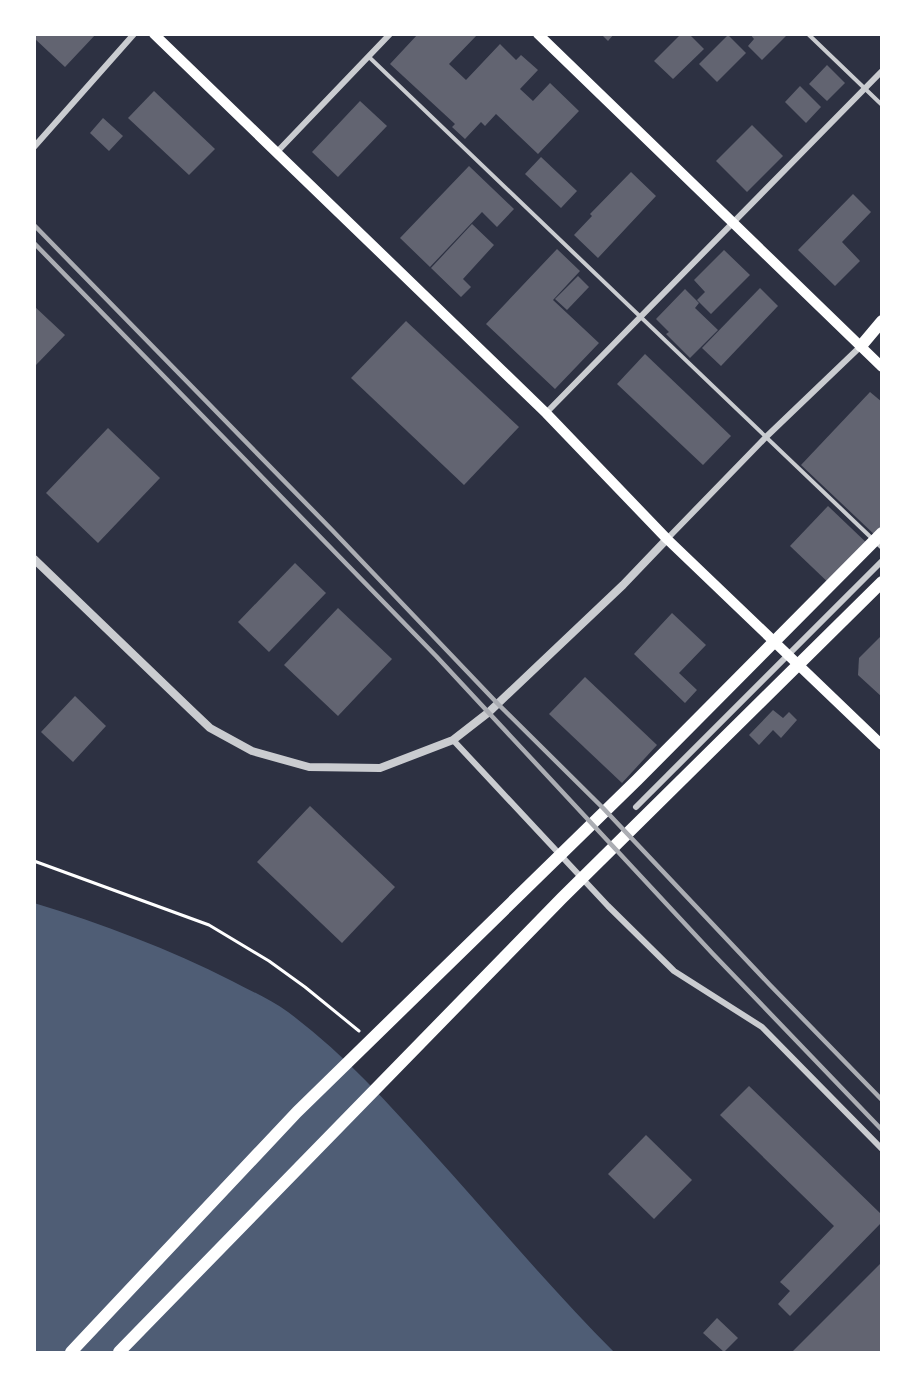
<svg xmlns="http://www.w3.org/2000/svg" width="916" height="1387" font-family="Barlow,sans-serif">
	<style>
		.water { fill: #4f5d75 }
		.building { fill: #626471 }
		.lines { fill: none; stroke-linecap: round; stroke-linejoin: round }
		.path { stroke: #fff; stroke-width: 3 }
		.service { stroke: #caccd0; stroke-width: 4 }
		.minor { stroke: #caccd0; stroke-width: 6 }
		.tertiary { stroke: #caccd0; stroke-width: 8 }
		.secondary { stroke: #fff; stroke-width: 10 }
		.trunk { stroke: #fff; stroke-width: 12 }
		.rail { stroke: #abadb3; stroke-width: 4.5 }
	</style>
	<rect width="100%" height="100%" fill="#2d3142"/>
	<path class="water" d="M34,903C103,924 169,949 232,981C251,991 270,999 288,1012C342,1052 387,1102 431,1151C492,1218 550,1288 614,1352H35Z"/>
	<g class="building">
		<polygon points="34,34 96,34 65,67 34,38"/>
		<polygon points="418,34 478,34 449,64 466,80 500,44 516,60 521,55 538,70 520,89 533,101 550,83 579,111 538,154 496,114 485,126 481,122 465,139 452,127 455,124 390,64"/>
		<polygon points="601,34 614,34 608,41"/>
		<polygon points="681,34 689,34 704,49 673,79 654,61"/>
		<polygon points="750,34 788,34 762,60 748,46 754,39"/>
		<polygon points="728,35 746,53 717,82 699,64"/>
		<polygon points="827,65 845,83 827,101 809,84"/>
		<polygon points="800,86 821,107 806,123 785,102"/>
		<polygon points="154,91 215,149 189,175 128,118"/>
		<polygon points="360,101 387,126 338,177 312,152"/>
		<polygon points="103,118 123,136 109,151 90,133"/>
		<polygon points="752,125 783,156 747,192 716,161"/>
		<polygon points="541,157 577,191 561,208 525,174"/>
		<polygon points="469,166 514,209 497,227 482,212 430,267 400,238"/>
		<polygon points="631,172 656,196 598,258 574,235 592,216 590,214"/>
		<polygon points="853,194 871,212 842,242 860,261 835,286 798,250"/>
		<polygon points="472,224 494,245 463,279 471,287 461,297 431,268"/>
		<polygon points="557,249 580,271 553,300 599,343 555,389 486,324"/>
		<polygon points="724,250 750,275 711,314 697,300 705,292 694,280"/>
		<polygon points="578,276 589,287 567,310 555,299"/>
		<polygon points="760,288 778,306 721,366 702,348"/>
		<polygon points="685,289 699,303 695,308 718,330 690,358 666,334 669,332 656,319"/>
		<polygon points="34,306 65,335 34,367"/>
		<polygon points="406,321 519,427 464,485 351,378"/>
		<polygon points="645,354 731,436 703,465 617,384"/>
		<polygon points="870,392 882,402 882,533 877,537 801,465"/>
		<polygon points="108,428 160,478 98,543 46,493"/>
		<polygon points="828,506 872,548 834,588 790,546"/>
		<polygon points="295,563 326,593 269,652 238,622"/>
		<polygon points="338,608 392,659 338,716 284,665"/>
		<polygon points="672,613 706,645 679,673 697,690 685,703 634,654"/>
		<polygon points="882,635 882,697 858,675 859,658"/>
		<polygon points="585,677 657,745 622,783 549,714"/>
		<polygon points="75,696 106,726 73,762 41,732"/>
		<polygon points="773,710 783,718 789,712 797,720 781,738 773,730 759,745 749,735"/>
		<polygon points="310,806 395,887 342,943 257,862"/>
		<polygon points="749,1086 882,1215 882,1222 790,1316 778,1304 790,1291 780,1282 834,1226 720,1115"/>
		<polygon points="646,1135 692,1180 654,1219 608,1174"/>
		<polygon points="882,1262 882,1352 792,1352"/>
		<polygon points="717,1318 738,1338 724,1352 703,1333"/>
	</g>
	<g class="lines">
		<polyline class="path" points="34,861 209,925 269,961 305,987 359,1031"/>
		<g class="service">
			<polyline points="808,34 882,105"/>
			<polyline points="369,57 882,548"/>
		</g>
		<g class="minor">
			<polyline points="34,147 134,34"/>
			<polyline points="276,153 390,34"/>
			<polyline points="546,413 882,71"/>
			<polyline points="667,539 766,437 861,346"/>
			<polyline points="453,740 608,906 674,971 762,1027 882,1149"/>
			<polyline points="636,807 882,561"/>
		</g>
		<polyline class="tertiary" points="34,559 191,710 210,728 252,751 309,767 380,768 453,740 489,712 623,585 667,539"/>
		<g class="secondary">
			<polyline points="154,34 546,413 667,539 882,745"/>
			<polyline points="538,34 882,367"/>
		</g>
		<g class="trunk">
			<polyline points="861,346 882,321"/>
			<polyline points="71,1352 297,1112 637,780 882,533"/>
			<polyline points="119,1352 562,898 882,582"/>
		</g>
		<g class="rail">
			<polyline points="34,225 332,530 498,704 603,808 770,985 882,1100"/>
			<polyline points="34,243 436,656 713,954 882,1130"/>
		</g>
	</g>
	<rect width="916" height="1387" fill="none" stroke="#ffffff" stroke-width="72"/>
</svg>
